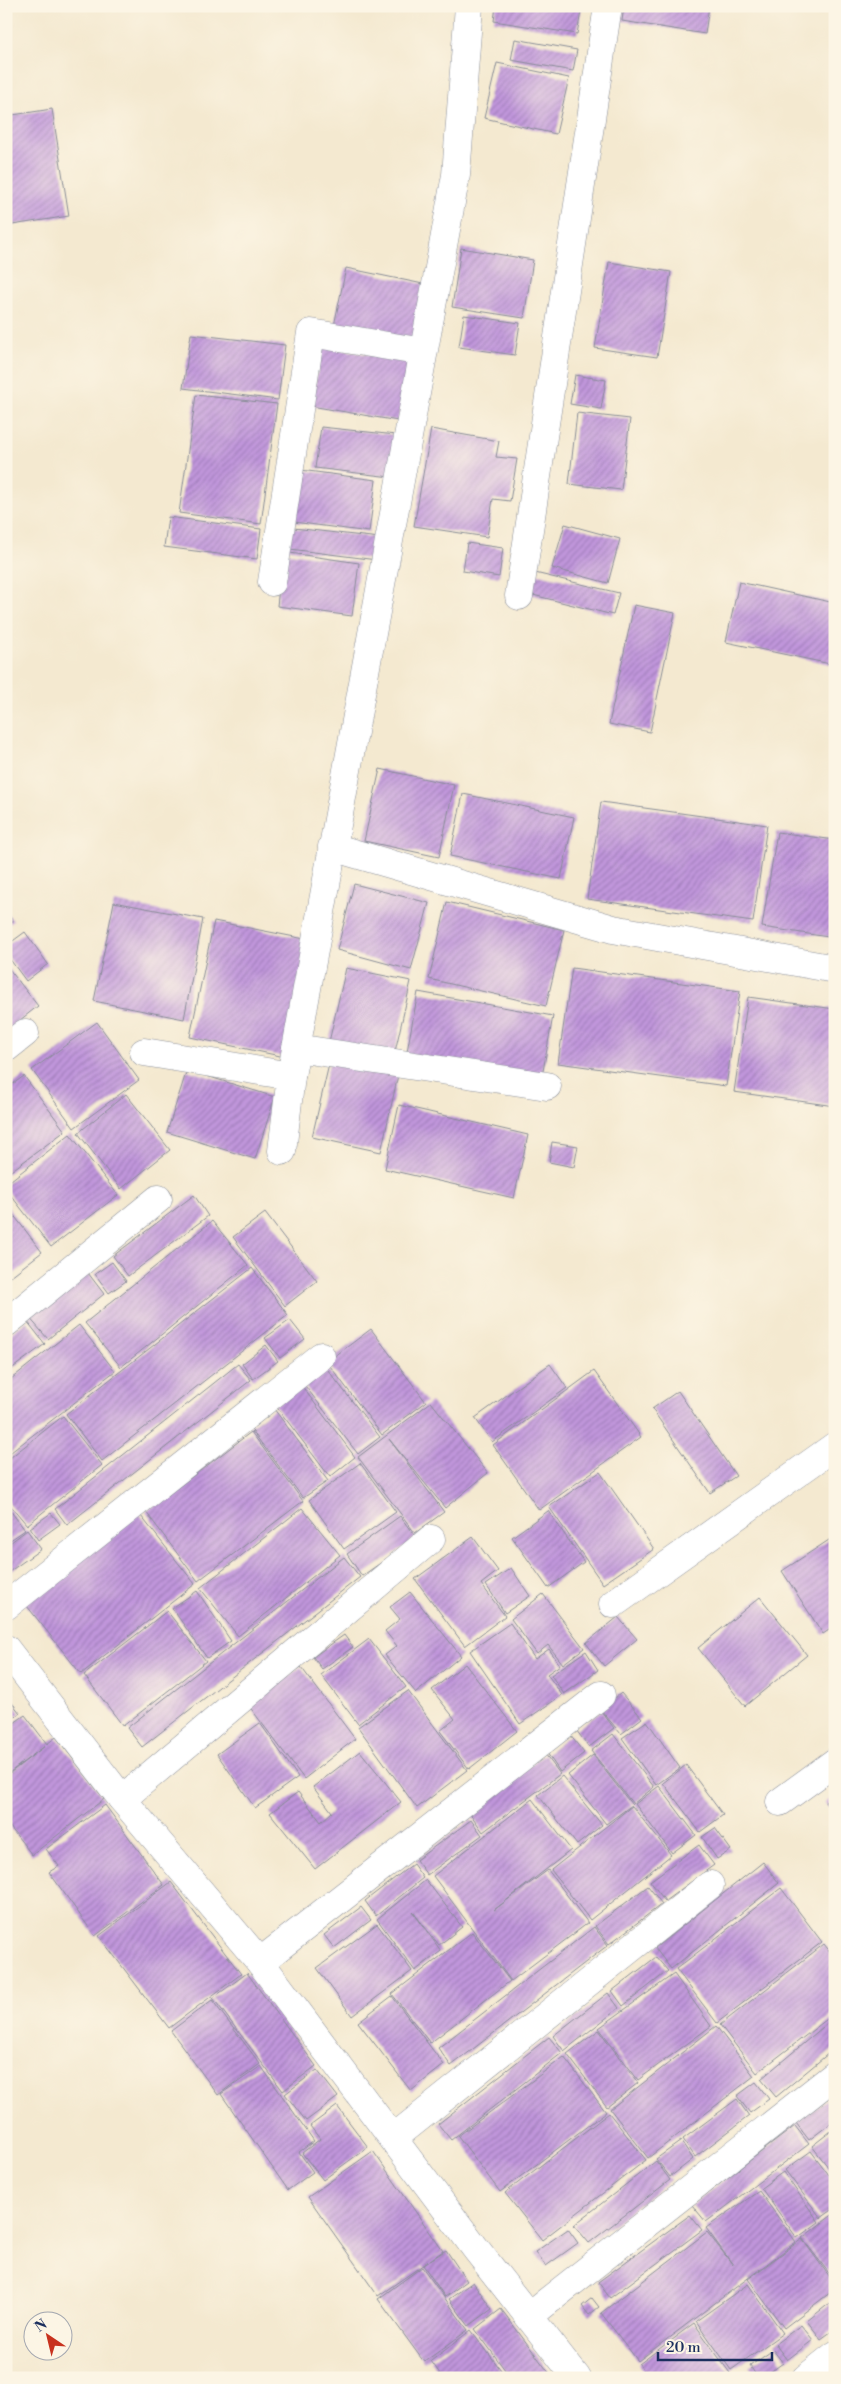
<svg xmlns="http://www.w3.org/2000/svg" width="841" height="2384" font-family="'Libre Bodoni',serif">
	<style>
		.building { fill: url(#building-hatch) }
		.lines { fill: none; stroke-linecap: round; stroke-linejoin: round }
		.minor-casing { stroke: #888c97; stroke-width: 29 }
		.minor { stroke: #fff; stroke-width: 28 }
	</style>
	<defs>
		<pattern id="building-hatch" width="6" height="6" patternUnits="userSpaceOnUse" patternTransform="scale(1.25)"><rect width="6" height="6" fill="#c196dc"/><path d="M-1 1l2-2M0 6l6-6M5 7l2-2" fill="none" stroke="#9c7bb6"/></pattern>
	</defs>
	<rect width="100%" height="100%" fill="#fcf5e5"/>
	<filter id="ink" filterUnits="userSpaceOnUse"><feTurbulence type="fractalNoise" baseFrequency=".02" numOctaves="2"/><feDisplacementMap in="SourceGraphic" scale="10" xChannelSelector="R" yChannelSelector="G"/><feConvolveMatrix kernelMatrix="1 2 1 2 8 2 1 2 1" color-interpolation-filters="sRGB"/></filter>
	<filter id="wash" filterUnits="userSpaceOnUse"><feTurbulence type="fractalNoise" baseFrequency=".0096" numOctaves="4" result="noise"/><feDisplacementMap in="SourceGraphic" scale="20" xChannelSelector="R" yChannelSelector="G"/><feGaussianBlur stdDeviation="1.12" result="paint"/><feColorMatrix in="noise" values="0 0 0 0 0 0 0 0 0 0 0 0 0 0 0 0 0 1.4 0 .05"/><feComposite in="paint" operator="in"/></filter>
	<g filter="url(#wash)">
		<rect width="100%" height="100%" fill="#f4e9d0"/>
		<g id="blocks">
			<g class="building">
				<polygon points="496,6 582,6 577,34 494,21"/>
				<polygon points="624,6 709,6 705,34 622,21"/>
				<polygon points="515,39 577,50 573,71 511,60"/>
				<polygon points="497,63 569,78 556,134 484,118"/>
				<polygon points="52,109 69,216 6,226 6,116"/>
				<polygon points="461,248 533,260 524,318 452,307"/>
				<polygon points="609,262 671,272 657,357 595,348"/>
				<polygon points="346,268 428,285 415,343 334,326"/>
				<polygon points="464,315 520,323 515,355 459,347"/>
				<polygon points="191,334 285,345 278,400 183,388"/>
				<polygon points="322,346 409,362 398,421 311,406"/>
				<polygon points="575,375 606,380 601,409 570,404"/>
				<polygon points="196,395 277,404 261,524 179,513"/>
				<polygon points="577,413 630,419 621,490 569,484"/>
				<polygon points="321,427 396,435 391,477 315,468"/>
				<polygon points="431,429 499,441 496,457 517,459 510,501 493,499 487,537 414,526"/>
				<polygon points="293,469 376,480 369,532 286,521"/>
				<polygon points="168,517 261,529 257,559 164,547"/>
				<polygon points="565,524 620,539 608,583 552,568"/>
				<polygon points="285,527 380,538 377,560 282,548"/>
				<polygon points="467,543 503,548 499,577 463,571"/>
				<polygon points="283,552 359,563 352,616 277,606"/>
				<polygon points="535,573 619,593 613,615 529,594"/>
				<polygon points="739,582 835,603 835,665 726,642"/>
				<polygon points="634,605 675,613 650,732 609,724"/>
				<polygon points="380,769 454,785 439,857 364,841"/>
				<polygon points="463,794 574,817 561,879 450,856"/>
				<polygon points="601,802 767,825 753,922 587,899"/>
				<polygon points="777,832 835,840 835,938 762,927"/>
				<polygon points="354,884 429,903 411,970 337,950"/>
				<polygon points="114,902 203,919 184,1019 94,1001"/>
				<polygon points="447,902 564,930 546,1006 429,979"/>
				<polygon points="6,912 13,921 6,926"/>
				<polygon points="214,921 310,940 285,1057 190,1037"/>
				<polygon points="25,932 48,964 26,981 6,954 6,946"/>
				<polygon points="6,965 38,1006 6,1031"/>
				<polygon points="346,968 411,981 394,1056 329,1042"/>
				<polygon points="572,968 740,991 726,1086 558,1063"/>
				<polygon points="418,992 553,1016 541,1082 406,1057"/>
				<polygon points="748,997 835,1009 835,1106 734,1092"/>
				<polygon points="97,1022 139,1080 74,1128 32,1070"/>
				<polygon points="330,1060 398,1075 381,1152 312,1137"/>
				<polygon points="187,1070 275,1097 255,1159 167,1132"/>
				<polygon points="24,1076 65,1131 7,1174 6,1089"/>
				<polygon points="126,1094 170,1150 121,1189 78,1133"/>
				<polygon points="399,1105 528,1135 514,1198 385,1169"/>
				<polygon points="70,1134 118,1195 51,1247 6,1189 6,1184"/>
				<polygon points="552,1142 578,1146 574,1167 549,1162"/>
				<polygon points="194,1195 208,1216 128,1276 113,1256"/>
				<polygon points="6,1205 42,1252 6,1280"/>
				<polygon points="265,1213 317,1281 285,1306 233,1237"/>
				<polygon points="212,1221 248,1265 121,1367 85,1323"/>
				<polygon points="112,1262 126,1281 109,1293 95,1274"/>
				<polygon points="252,1268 288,1315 102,1461 66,1414"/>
				<polygon points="85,1269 104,1294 48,1339 28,1316"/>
				<polygon points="290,1320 305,1339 280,1358 265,1338"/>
				<polygon points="27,1321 45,1344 6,1373 6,1337"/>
				<polygon points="79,1325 115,1371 6,1456 6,1383"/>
				<polygon points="371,1329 426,1402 382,1435 327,1362"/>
				<polygon points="266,1345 278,1361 253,1379 242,1364"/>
				<polygon points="238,1364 251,1380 67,1525 55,1509"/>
				<polygon points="550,1364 567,1388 492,1442 475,1418"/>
				<polygon points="324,1365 380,1437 358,1454 302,1382"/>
				<polygon points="594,1371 641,1437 539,1510 493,1445"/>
				<polygon points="301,1385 355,1457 330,1477 275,1405"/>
				<polygon points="678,1391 736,1476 710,1493 652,1409"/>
				<polygon points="431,1402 488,1473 445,1508 389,1439 444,1512 415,1533 358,1457"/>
				<polygon points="274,1409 328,1481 303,1498 249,1427"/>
				<polygon points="63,1416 102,1465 27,1525 6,1500 6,1461"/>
				<polygon points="251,1432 303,1501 198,1581 146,1512"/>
				<polygon points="360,1463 396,1512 344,1549 309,1500"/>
				<polygon points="600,1472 654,1549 603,1584 549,1507"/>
				<polygon points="6,1505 25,1530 6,1543"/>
				<polygon points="302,1508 340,1555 238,1636 200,1588"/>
				<polygon points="137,1511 195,1584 81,1674 23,1601"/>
				<polygon points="548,1511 584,1562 548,1588 512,1537"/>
				<polygon points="51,1513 60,1524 38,1540 30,1528"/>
				<polygon points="400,1516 416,1538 362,1576 347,1554"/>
				<polygon points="27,1530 41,1549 6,1574 6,1546"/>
				<polygon points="835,1536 835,1626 823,1634 782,1571"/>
				<polygon points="473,1537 498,1571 481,1584 505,1616 465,1646 415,1579"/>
				<polygon points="344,1557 360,1577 142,1747 127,1728"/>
				<polygon points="511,1568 530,1596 505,1613 486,1585"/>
				<polygon points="197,1591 231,1641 207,1658 172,1608"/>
				<polygon points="410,1592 461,1656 416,1693 385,1655 397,1646 385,1631 400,1619 390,1607"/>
				<polygon points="543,1594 584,1648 563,1664 548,1645 537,1654 511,1619"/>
				<polygon points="760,1597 807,1655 745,1706 698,1648"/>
				<polygon points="167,1611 206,1661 123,1726 84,1675"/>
				<polygon points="618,1617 637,1639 604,1666 586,1643"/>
				<polygon points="510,1623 535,1659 549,1649 560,1665 547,1674 562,1695 520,1724 470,1651"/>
				<polygon points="344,1635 353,1647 322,1669 313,1657"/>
				<polygon points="369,1639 406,1687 358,1724 321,1675"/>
				<polygon points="586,1651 598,1670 564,1694 551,1675"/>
				<polygon points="465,1664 517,1731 469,1769 440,1731 455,1719 432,1690"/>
				<polygon points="301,1667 355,1739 304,1779 249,1706"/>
				<polygon points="408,1691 467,1770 417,1808 358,1727"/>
				<polygon points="621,1693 642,1718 621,1734 601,1710"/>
				<polygon points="6,1695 20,1713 6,1723"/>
				<polygon points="601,1711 614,1728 589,1747 576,1730"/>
				<polygon points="25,1715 47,1744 56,1737 104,1799 32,1855 6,1822 6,1776 45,1746 6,1775 6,1729"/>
				<polygon points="647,1721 680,1768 656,1785 622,1738"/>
				<polygon points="260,1723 298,1777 255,1808 217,1754"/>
				<polygon points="613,1734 654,1787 633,1804 591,1751"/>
				<polygon points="570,1735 584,1753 560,1772 547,1753"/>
				<polygon points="360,1751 401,1802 315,1869 270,1813 298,1792 321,1822 332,1812 313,1787"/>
				<polygon points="545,1754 560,1774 483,1832 469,1812"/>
				<polygon points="593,1755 632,1805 606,1824 568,1775"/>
				<polygon points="686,1765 723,1815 700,1832 663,1783"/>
				<polygon points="562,1776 602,1825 577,1845 538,1795"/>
				<polygon points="659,1786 696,1835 672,1853 635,1804"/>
				<polygon points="835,1795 835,1816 825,1802"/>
				<polygon points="532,1799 571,1850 494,1910 548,1870 588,1923 511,1981 433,1876"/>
				<polygon points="105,1805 164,1885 95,1936 49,1872 59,1866 46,1849"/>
				<polygon points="632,1806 671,1855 590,1920 551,1870"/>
				<polygon points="471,1820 482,1835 427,1875 416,1860"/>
				<polygon points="715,1828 731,1850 717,1859 702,1837"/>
				<polygon points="699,1845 714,1865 665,1901 650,1881"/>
				<polygon points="763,1862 779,1883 671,1969 655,1948"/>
				<polygon points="413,1864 423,1878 376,1916 365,1901"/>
				<polygon points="426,1880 462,1927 439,1945 413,1912 441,1951 415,1971 377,1919"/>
				<polygon points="171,1882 241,1974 169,2028 99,1936"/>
				<polygon points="648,1886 662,1904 609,1944 595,1926"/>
				<polygon points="781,1888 822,1942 717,2023 676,1969"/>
				<polygon points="361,1907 371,1920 334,1948 324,1935"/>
				<polygon points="377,1924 412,1971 352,2016 317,1968"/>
				<polygon points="594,1927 608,1945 451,2066 438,2048"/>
				<polygon points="472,1932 510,1981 430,2043 392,1994"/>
				<polygon points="824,1944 835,1958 835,2013 757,2073 720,2025"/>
				<polygon points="656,1957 668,1971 623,2006 612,1991"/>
				<polygon points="247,1973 316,2066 283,2091 213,1998"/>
				<polygon points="674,1974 711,2026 638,2080 599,2028"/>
				<polygon points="608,1993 619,2008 564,2051 553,2036"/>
				<polygon points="392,1996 444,2065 411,2091 358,2022"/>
				<polygon points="212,2000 260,2064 218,2095 171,2031"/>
				<polygon points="835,2017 835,2048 776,2097 761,2079"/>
				<polygon points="716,2026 754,2076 648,2158 610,2109"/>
				<polygon points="599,2030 638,2083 607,2107 567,2054"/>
				<polygon points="549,2037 562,2053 451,2140 438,2124"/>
				<polygon points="564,2057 606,2112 500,2192 458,2136"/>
				<polygon points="261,2066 314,2141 299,2152 313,2172 288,2190 221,2094"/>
				<polygon points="317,2070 338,2097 306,2121 285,2094"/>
				<polygon points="756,2082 769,2099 750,2113 737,2096"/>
				<polygon points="835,2093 835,2120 809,2140 796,2123"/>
				<polygon points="737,2099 749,2116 695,2157 683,2139"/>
				<polygon points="337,2106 368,2147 323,2180 302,2153 320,2139 310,2126"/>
				<polygon points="609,2113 646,2160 542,2240 505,2193"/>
				<polygon points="795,2126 809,2144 706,2222 692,2205"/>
				<polygon points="835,2128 835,2176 812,2146"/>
				<polygon points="681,2141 693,2159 670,2177 656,2159"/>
				<polygon points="373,2151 443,2251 378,2296 308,2197"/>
				<polygon points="811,2151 835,2183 835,2208 821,2218 785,2170"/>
				<polygon points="656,2161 670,2180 589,2243 574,2225"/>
				<polygon points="783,2172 819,2222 797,2238 761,2188"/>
				<polygon points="759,2191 796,2242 638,2361 601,2313 707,2232 733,2265 706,2228"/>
				<polygon points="835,2213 835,2281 802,2238"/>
				<polygon points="690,2215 702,2230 610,2298 598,2282"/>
				<polygon points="568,2229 578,2243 546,2266 535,2252"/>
				<polygon points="802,2239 835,2284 835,2289 784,2328 748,2279"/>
				<polygon points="446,2250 467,2281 445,2297 423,2265"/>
				<polygon points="422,2267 468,2330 424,2362 378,2299"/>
				<polygon points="473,2282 492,2309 469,2326 449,2299"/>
				<polygon points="748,2284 783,2333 731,2370 696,2321"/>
				<polygon points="592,2298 599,2307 589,2315 582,2306"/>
				<polygon points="835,2299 835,2329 821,2339 807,2321"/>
				<polygon points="501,2309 553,2378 511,2378 475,2329"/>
				<polygon points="694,2323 732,2376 729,2378 649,2378 639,2364"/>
				<polygon points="801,2325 813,2340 787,2360 775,2344"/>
				<polygon points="471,2330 507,2378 443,2378 431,2361"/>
				<polygon points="773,2350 783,2363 762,2378 758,2378 750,2366"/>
			</g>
		</g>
	</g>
	<g filter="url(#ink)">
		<use href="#blocks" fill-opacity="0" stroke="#888c97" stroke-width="1"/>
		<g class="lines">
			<defs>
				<g id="minor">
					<polyline points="272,582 311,333 423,352"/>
					<polyline points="519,596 608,6"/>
					<polyline points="332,847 613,929 835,969"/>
					<polyline points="6,1048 25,1033"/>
					<polyline points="296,1048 547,1086"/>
					<polyline points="144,1052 291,1076"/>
					<polyline points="282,1151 291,1076 456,175 469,6"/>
					<polyline points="6,1323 158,1199"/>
					<polyline points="613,1604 835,1446"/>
					<polyline points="6,1606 321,1356"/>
					<polyline points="6,1649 122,1799 260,1962 476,2249 577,2378"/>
					<polyline points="122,1799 431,1539"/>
					<polyline points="780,1802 835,1762"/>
					<polyline points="260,1962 601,1695"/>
					<polyline points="396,2142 396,2136 710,1885"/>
					<polyline points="529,2316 835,2075"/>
					<polyline points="806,2378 835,2355"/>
				</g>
			</defs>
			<use href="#minor" class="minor-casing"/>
			<use href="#minor" class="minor"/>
		</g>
	</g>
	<rect width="841" height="2384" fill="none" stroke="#fcf5e5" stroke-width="25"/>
	<g transform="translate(48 2336) rotate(325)"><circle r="24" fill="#fcf5e5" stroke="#a2a6af"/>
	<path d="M0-4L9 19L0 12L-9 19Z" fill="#c8321e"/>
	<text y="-8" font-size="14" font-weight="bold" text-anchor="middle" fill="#1b2f5e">N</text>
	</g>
	<path d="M658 2352v8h114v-8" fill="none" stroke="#1b2f5e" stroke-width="2.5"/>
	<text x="666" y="2352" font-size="15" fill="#1b2f5e" stroke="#fcf5e5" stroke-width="4" paint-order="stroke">20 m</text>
</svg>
